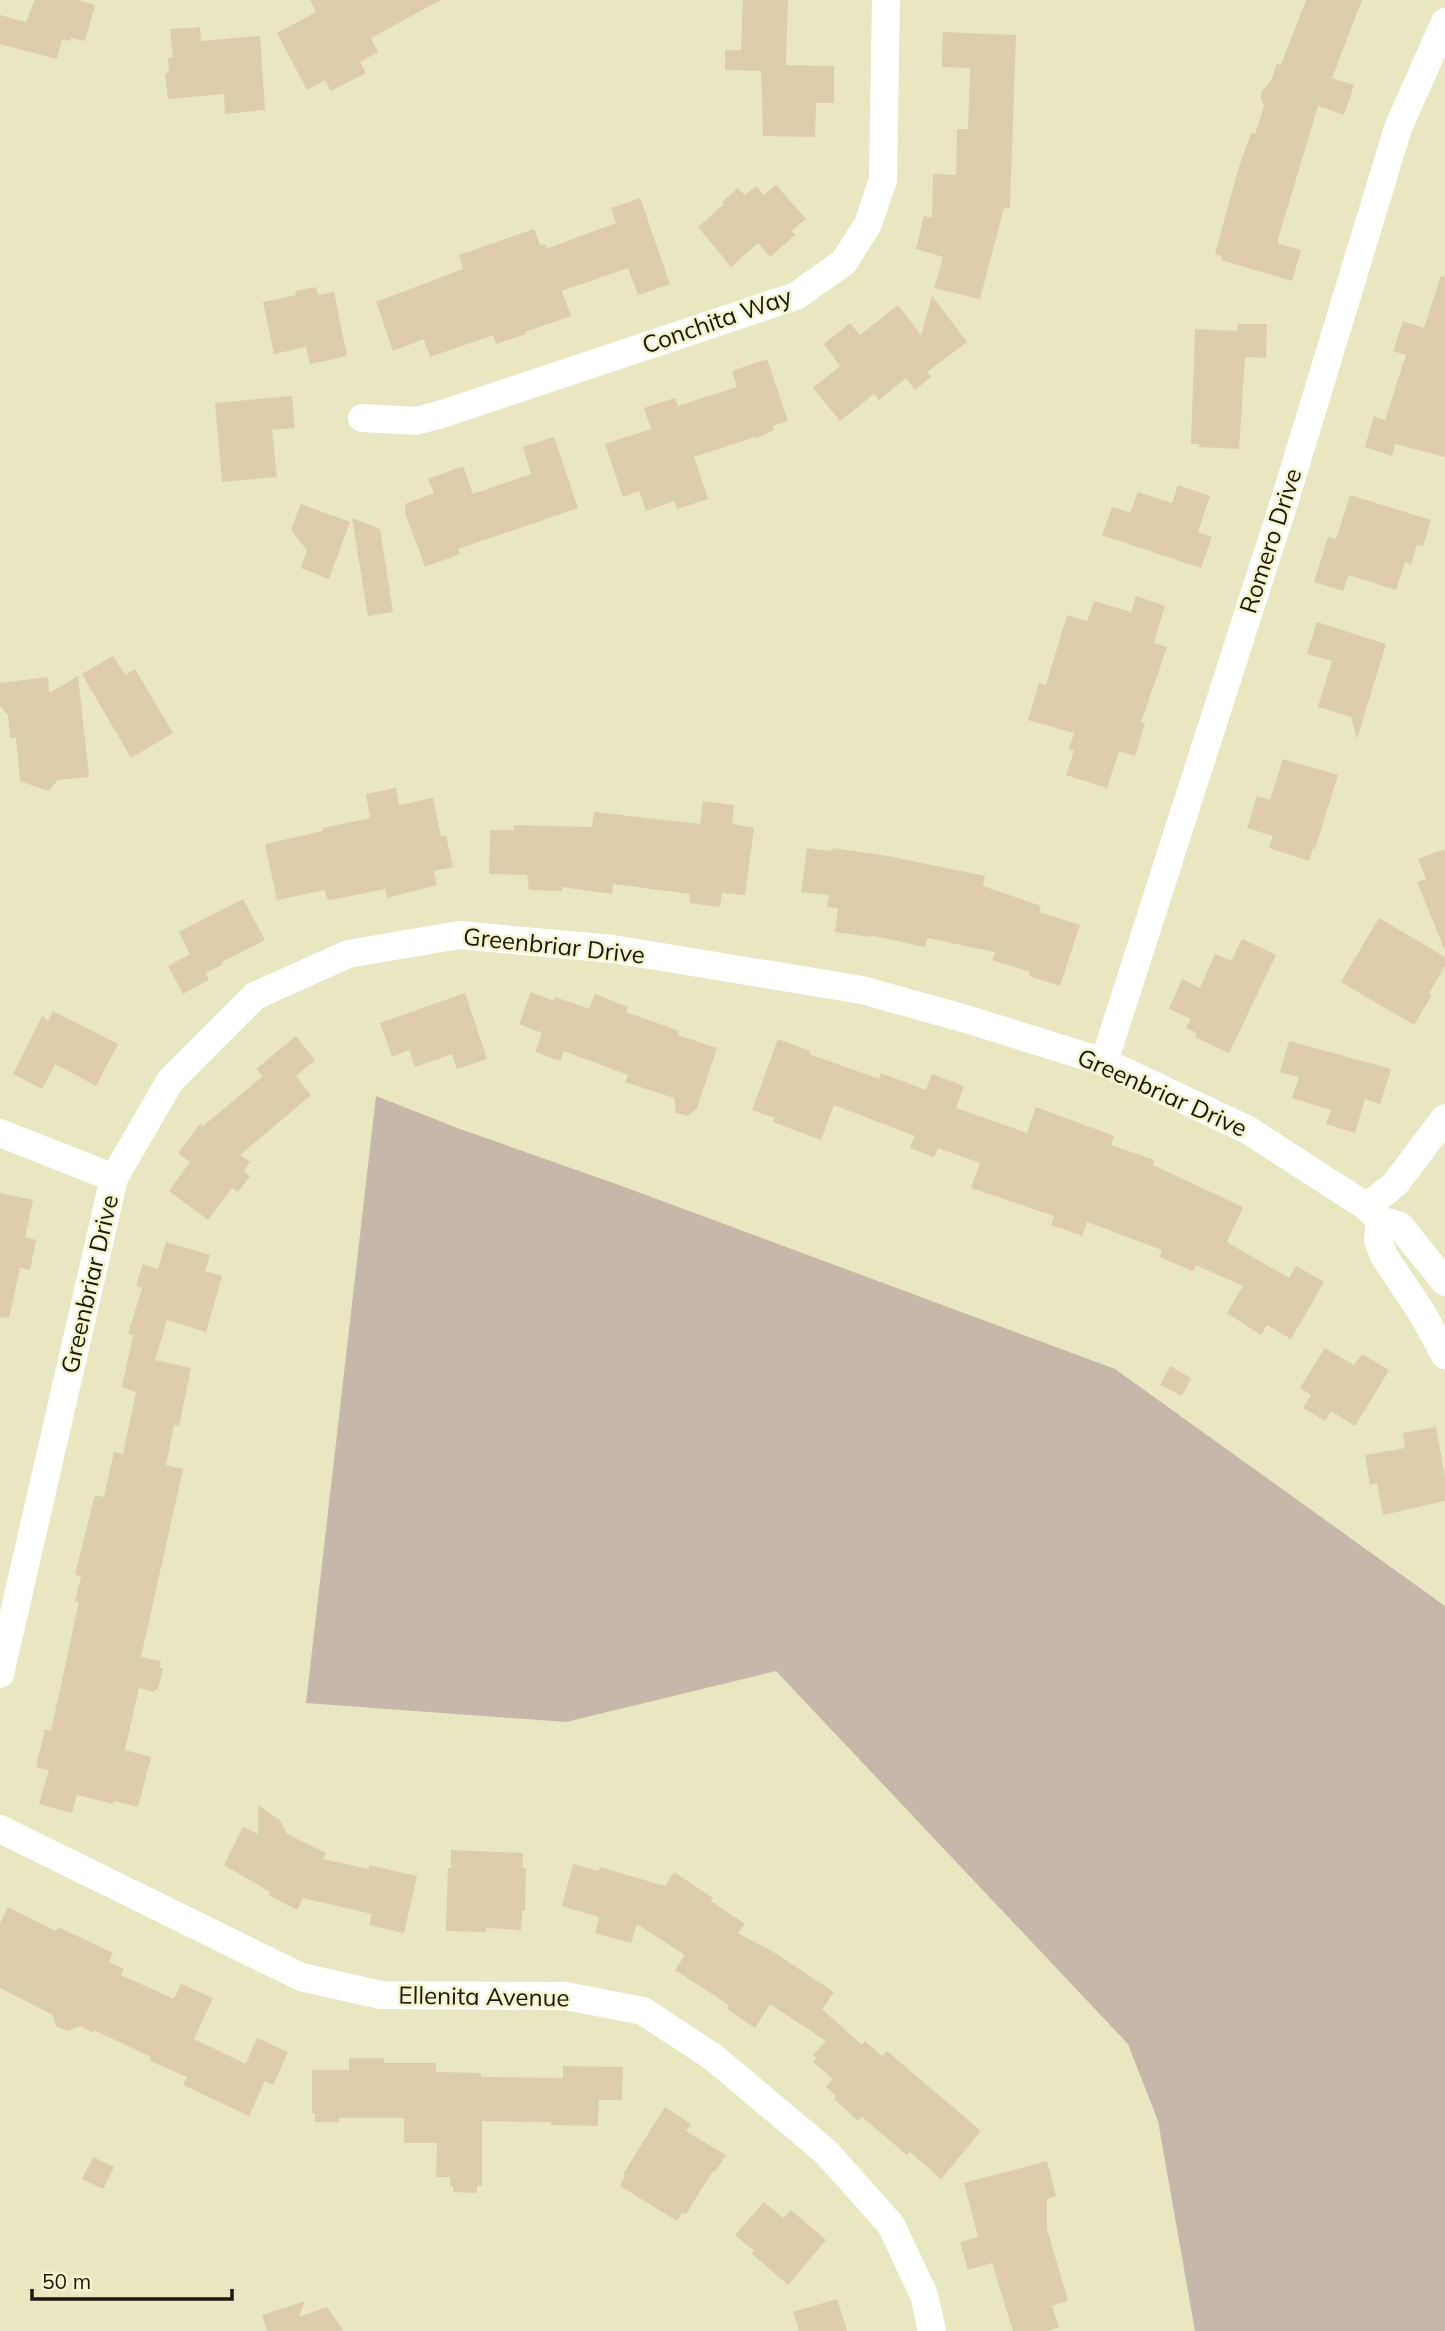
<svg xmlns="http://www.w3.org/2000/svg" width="1445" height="2331" font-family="Mulish,sans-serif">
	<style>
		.green { fill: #c7b7aa }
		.building { fill: #decdab }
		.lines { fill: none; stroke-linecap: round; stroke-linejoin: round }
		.street { stroke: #fff; stroke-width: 28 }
		.labels { text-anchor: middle; stroke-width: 5; stroke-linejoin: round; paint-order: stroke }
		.street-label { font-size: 24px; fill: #1a190c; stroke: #f5f4ce }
	</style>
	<rect width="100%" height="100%" fill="#e8e7c1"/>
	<polygon class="green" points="376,1096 460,1129 619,1185 1115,1369 1445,1606 1445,2331 1195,2331 1158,2121 1128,2044 776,1671 566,1722 306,1703"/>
	<g class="building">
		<polygon points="35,0 77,0 95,5 85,41 71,38 70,41 62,39 57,59 0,44 0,15 26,22"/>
		<polygon points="310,0 441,0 371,38 378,52 360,62 366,73 331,91 325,80 307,90 277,33 316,12"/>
		<polygon points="743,0 788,0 786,65 834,66 834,103 816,103 815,137 763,136 761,71 725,70 725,50 741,50"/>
		<polygon points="1306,0 1362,0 1332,78 1354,85 1344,115 1318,106 1278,239 1279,244 1301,250 1292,281 1221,260 1222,256 1215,254 1238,170 1251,133 1255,134 1264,106 1261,98 1262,91 1271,81 1277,63 1281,65"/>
		<polygon points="200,27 201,41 260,36 265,110 225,114 224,94 168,99 165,73 169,73 168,58 173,57 170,29"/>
		<polygon points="943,32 1016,35 1010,208 1004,208 980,299 934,288 943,257 916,249 924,216 932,218 933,174 956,175 957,129 968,129 970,68 942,67"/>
		<polygon points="776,185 806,219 791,231 795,235 770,257 758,243 731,267 698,227 724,204 722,202 738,188 745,195 756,186 764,195"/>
		<polygon points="640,198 670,284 638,295 628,268 562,291 571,316 525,332 526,334 496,344 493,335 430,357 424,339 393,351 376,302 463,269 459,255 534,229 540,245 545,244 546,249 616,223 611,208"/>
		<polygon points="1441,276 1445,277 1445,457 1395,444 1392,456 1365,447 1374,416 1385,420 1406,355 1393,351 1403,321 1424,328"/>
		<polygon points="316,287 318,295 334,292 347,356 310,364 306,347 274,354 263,302 296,295 295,291"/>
		<polygon points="932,296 967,342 927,372 931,377 915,390 906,378 879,400 874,394 840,421 813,388 840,366 824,344 850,323 860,335 898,305 921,335"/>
		<polygon points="1238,324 1267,324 1266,358 1245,357 1239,449 1199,447 1199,444 1191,444 1195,329 1237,331"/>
		<polygon points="767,359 788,421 773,426 774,430 755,439 755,437 694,457 708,499 677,509 674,501 646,511 639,491 623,497 605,444 651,429 644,408 675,398 678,406 737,387 732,371"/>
		<polygon points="292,396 295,428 272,430 277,477 222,482 215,403"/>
		<polygon points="554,437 578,508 458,549 460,554 425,567 405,512 405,504 434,493 428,479 463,466 473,494 531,474 523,447"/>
		<polygon points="1178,485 1210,496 1198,532 1212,537 1201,568 1102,535 1112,507 1130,513 1138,492 1172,503"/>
		<polygon points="1350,495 1431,520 1423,546 1417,544 1411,564 1405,562 1396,590 1349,575 1343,591 1314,582 1328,537 1336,539"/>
		<polygon points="301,504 350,522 329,579 301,568 307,550 291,530"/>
		<polygon points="352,518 380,529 393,612 368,616"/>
		<polygon points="1136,596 1165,606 1154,643 1167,647 1141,722 1145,723 1135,756 1119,751 1107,788 1066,775 1074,751 1069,749 1074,733 1028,720 1039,683 1046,685 1067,615 1087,621 1094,601 1131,612"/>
		<polygon points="1317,622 1386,644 1357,739 1351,717 1318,707 1332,661 1307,654"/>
		<polygon points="113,656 125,675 135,669 173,733 131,758 82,674"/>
		<polygon points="78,676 89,777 58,780 48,791 20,781 16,738 10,738 8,715 0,706 0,683 48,677 49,693"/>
		<polygon points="1283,759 1338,775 1315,849 1313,848 1309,861 1269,848 1273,836 1247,828 1257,796 1270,800"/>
		<polygon points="396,788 399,805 433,798 441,837 446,835 453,867 434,871 437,885 387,898 385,889 331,900 327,899 325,890 277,900 265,844 323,831 323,828 370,818 366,794"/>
		<polygon points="703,801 734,805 732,824 754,828 745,895 722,893 720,907 689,903 690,894 613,884 612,894 562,887 562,891 529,890 527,875 489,874 490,830 514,830 514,825 592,827 594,812 700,824"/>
		<polygon points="807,848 832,851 833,848 888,856 985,876 983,886 1041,906 1039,912 1080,925 1060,986 1029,976 1030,972 992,960 995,952 927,938 925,947 870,935 870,937 835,932 838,908 827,907 829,895 801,892"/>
		<polygon points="1445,849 1445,948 1444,948 1417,882 1426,879 1418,859"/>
		<polygon points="243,899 265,940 222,962 223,964 206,973 209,980 183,994 168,966 190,954 179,932"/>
		<polygon points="1379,918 1445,957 1445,966 1429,993 1432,995 1414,1025 1341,982"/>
		<polygon points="1242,939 1276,955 1229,1053 1195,1037 1197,1033 1186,1028 1191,1019 1169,1009 1182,979 1200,988 1215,954 1231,961"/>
		<polygon points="531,992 554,1001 555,997 589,1009 595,994 628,1007 626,1012 679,1031 678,1035 717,1048 697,1108 688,1116 676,1113 674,1098 625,1082 628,1075 564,1051 560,1061 535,1052 542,1033 519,1024"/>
		<polygon points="465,993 487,1059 457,1069 452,1054 415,1067 409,1050 392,1057 380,1023"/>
		<polygon points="53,1011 118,1044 96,1086 55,1064 42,1089 13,1074 42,1016 48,1021"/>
		<polygon points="296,1036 315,1060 296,1076 311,1095 240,1155 250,1162 244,1171 250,1176 238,1192 232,1188 208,1220 169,1191 190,1162 178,1153 200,1124 203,1126 263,1076 256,1069"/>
		<polygon points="778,1039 810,1051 809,1054 879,1079 881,1073 926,1090 932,1074 964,1086 956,1108 1027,1133 1036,1107 1114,1136 1111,1145 1154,1160 1153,1165 1243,1207 1227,1242 1289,1278 1296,1266 1324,1282 1291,1339 1267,1325 1261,1335 1227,1313 1243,1286 1196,1265 1193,1271 1159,1257 1162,1250 1087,1222 1082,1236 1051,1225 1054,1216 971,1188 980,1163 938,1148 934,1157 910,1148 915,1136 834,1105 821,1140 773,1122 775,1118 752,1110"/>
		<polygon points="1289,1041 1391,1069 1380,1104 1365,1099 1355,1133 1326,1124 1331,1110 1292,1098 1299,1077 1280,1072"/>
		<polygon points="0,1193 33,1200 25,1237 36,1240 30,1270 20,1268 9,1318 0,1317"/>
		<polygon points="166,1242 210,1255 205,1271 222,1276 206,1332 167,1320 155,1360 191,1368 179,1426 174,1425 166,1465 183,1469 141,1657 161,1661 159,1668 163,1668 158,1690 155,1689 154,1692 139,1688 125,1750 151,1757 138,1807 114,1801 113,1804 77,1795 72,1813 39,1804 49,1770 36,1767 45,1729 51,1731 79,1602 75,1602 81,1576 75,1575 83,1542 95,1495 104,1497 114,1452 123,1454 136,1392 122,1387 133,1335 128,1334 142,1288 136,1286 143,1264 158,1269"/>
		<polygon points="1325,1348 1354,1365 1362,1354 1389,1370 1355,1426 1331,1411 1325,1421 1303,1408 1311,1395 1300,1388"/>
		<polygon points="1170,1366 1191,1378 1182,1396 1160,1385"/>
		<polygon points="1436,1427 1445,1477 1445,1501 1383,1515 1377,1483 1370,1485 1365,1455 1405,1448 1403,1433"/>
		<polygon points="258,1805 280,1820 287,1834 326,1853 323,1859 369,1869 369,1865 417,1876 404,1933 369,1925 372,1914 303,1898 297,1910 268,1895 270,1892 224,1865 243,1827 258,1834"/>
		<polygon points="451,1850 523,1853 523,1868 526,1868 525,1911 522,1911 521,1930 486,1928 486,1932 446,1931 448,1868 451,1868"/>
		<polygon points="573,1864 599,1871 600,1867 665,1886 674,1872 713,1898 711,1901 745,1924 738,1933 775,1953 834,1992 822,2009 862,2045 865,2041 882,2056 887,2051 981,2131 941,2179 910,2152 907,2155 862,2117 858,2121 834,2099 836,2096 826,2087 833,2079 813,2062 817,2058 813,2055 826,2041 770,2004 755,2028 727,2009 729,2005 675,1970 685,1955 637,1924 631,1943 595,1933 599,1917 562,1906"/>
		<polygon points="8,1907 56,1931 58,1927 113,1953 109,1962 124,1969 121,1975 174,1999 181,1984 213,1998 194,2039 246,2064 257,2038 288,2052 273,2085 265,2081 249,2116 183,2085 187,2077 150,2061 151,2057 94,2030 93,2033 80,2026 67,2031 56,2026 53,2015 0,1988 0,1923"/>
		<polygon points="349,2058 384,2058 384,2063 436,2063 436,2072 481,2073 481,2077 563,2078 563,2066 623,2067 622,2100 599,2100 598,2126 551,2125 551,2122 482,2121 482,2186 477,2186 477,2193 453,2192 453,2186 450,2186 450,2177 436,2177 437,2143 404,2143 404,2118 339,2118 339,2122 315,2122 315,2113 312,2113 312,2070 349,2070"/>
		<polygon points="665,2107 691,2124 686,2131 726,2155 715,2172 713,2171 686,2214 682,2213 677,2221 620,2186 625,2176 623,2174"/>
		<polygon points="93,2157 114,2167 103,2189 82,2179"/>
		<polygon points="1047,2161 1056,2196 1047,2199 1047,2229 1068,2301 1052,2306 1059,2327 1048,2331 1013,2331 992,2263 968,2270 960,2242 978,2237 964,2183"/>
		<polygon points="764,2202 783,2218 791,2210 826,2240 788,2285 752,2254 754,2251 735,2235"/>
		<polygon points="837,2299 847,2331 799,2331 793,2312"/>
		<polygon points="305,2301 299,2317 327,2307 344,2331 267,2331 262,2315"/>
	</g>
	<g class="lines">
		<g class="street">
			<polyline points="362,418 416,421 442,414 796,296 844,262 868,224 883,180 886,0"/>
			<polyline points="1104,1062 1287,493 1398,128 1445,22"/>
			<polyline points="0,1133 114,1178"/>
			<polyline points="1367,1207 1396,1183 1445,1118"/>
			<polyline points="1380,1220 1378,1240 1384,1256 1422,1313 1445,1355"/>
			<polyline points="0,1674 114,1178 170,1081 255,996 348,954 459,935 613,949 862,990 966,1019 1104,1062 1248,1130 1367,1207 1380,1220 1400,1226 1445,1282"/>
			<polyline points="0,1829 301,1977 381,1995 566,1996 643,2011 713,2057 826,2152 891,2225 924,2295 932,2331"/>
		</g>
	</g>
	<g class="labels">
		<g class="street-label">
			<text transform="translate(717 321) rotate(-19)" y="8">Conchita Way</text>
			<text transform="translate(1271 541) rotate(-72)" y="8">Romero Drive</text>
			<text transform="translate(554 946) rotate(6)" y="8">Greenbriar Drive</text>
			<text transform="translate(1162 1093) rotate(24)" y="8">Greenbriar Drive</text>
			<text transform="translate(90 1284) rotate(-77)" y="8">Greenbriar Drive</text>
			<text transform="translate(484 1997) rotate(1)" y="8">Ellenita Avenue</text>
		</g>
	</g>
	<path d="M32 2289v10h200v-10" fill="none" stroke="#1a190c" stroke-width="3.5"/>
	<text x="42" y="2289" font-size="21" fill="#1a190c" stroke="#f5f4ce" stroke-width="5" paint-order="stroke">50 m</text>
</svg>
